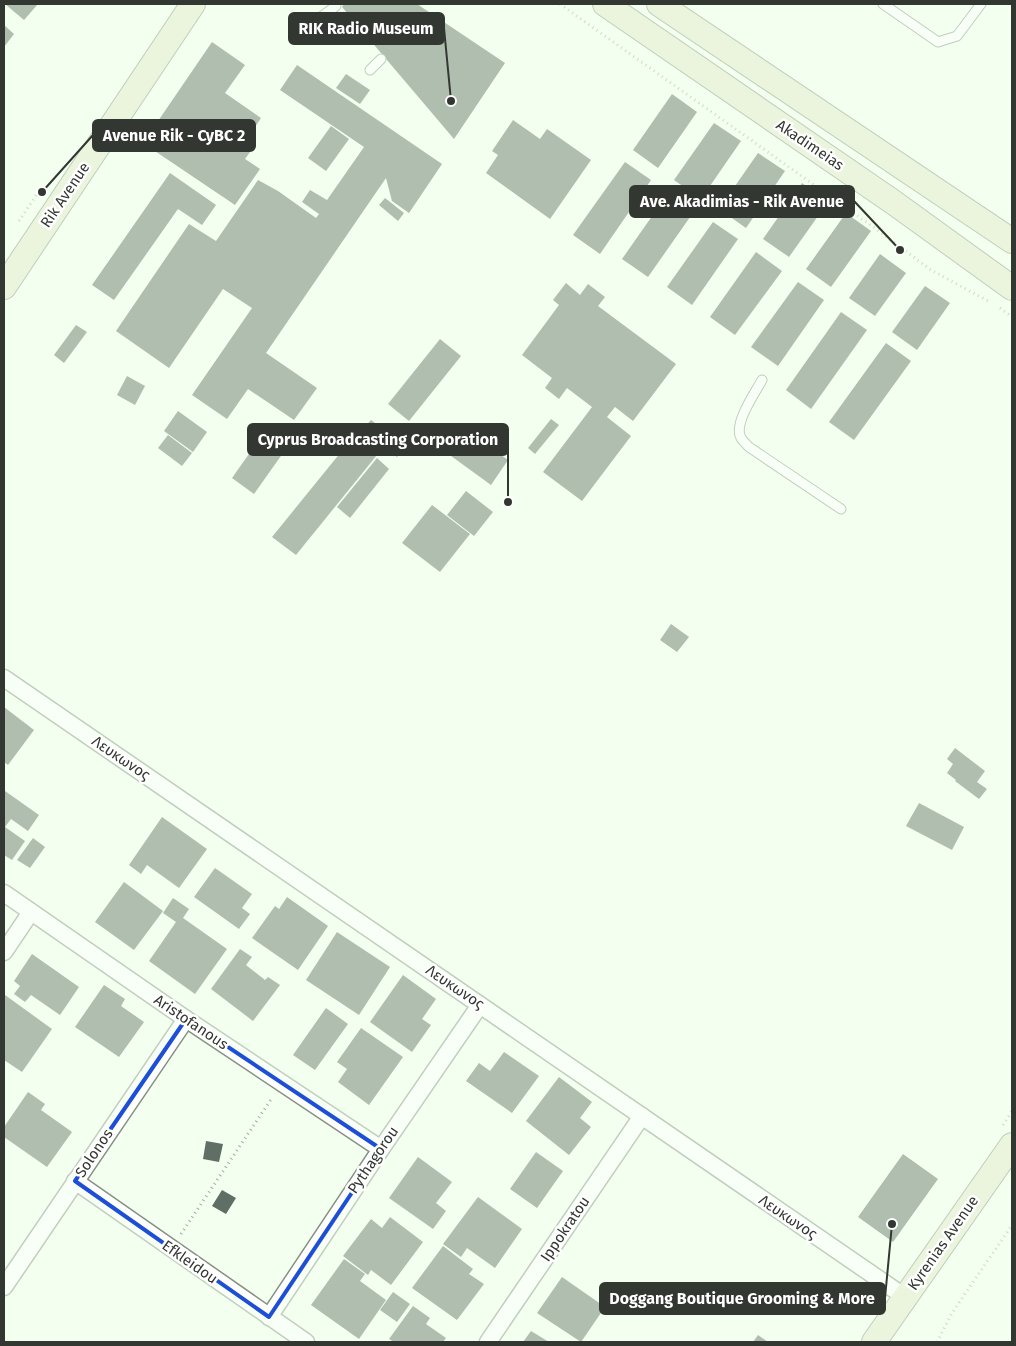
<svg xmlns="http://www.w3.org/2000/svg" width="1016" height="1346" font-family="'Fira Sans',sans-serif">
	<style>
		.building { fill: #5f6f65 }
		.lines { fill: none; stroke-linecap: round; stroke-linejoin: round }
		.lane-casing { stroke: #869182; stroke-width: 11 }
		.street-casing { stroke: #869182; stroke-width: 19 }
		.secondary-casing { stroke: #869182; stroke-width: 26 }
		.path { stroke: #a2ab9f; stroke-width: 3; stroke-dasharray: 1 4; stroke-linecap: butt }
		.lane { stroke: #fff; stroke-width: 9 }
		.street { stroke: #fff; stroke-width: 16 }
		.secondary { stroke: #e2e7c5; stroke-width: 24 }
		.marked { fill: none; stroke: #1d4ed8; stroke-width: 4; stroke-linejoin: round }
		.labels { text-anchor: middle; stroke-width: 5; stroke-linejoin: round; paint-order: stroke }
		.street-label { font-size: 15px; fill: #323731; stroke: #fff }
		.leader { fill: none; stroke: #323731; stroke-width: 2 }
		.callout-dot { fill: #323731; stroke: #fff; stroke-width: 2 }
		.callout { fill: #323731; stroke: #323731; stroke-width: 2 }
		.callout-label { font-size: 16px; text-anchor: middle; font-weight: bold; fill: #fff }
	</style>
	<rect width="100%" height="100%" fill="#f3ffef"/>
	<g class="building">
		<polygon points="5,4 38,4 24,20"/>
		<polygon points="344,4 417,4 505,63 454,139 342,7"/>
		<polygon points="4,25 14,34 4,47"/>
		<polygon points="212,42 245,65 225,93 261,118 247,139 255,145 245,159 260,169 235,205 143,143"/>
		<polygon points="297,65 442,164 409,213 392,201 386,178 266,353 317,388 294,420 248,389 227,419 192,395 252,308 223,289 169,368 116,331 189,224 216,241 258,180 278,191 316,218 319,214 302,202 310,190 327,200 364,147 280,90"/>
		<polygon points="346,74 370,90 360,104 336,88"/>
		<polygon points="672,94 697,112 658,168 633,150"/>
		<polygon points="513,120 540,139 547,129 591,160 550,219 486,173 498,155 492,151"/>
		<polygon points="714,123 741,141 701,199 674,180"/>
		<polygon points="331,126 349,139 326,171 308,158"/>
		<polygon points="758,153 785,171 746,228 719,209"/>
		<polygon points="625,162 651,180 600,254 573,235"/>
		<polygon points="170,173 216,205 202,225 178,209 114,300 92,285"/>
		<polygon points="802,183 828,202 789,257 763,239"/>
		<polygon points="669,192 695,210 648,277 622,259"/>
		<polygon points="385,198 404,213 398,221 379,205"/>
		<polygon points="846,213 871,231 831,287 806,269"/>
		<polygon points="713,222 738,239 692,305 667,287"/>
		<polygon points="756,252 782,271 735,335 710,317"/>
		<polygon points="880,254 906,273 875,316 849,298"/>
		<polygon points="798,282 824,300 778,366 751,347"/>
		<polygon points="566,283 580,295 588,284 605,297 598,306 676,364 633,421 615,407 607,417 631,436 582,501 543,472 592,407 567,388 559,399 545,388 552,378 522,355 559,305 553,300"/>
		<polygon points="925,286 950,303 917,350 892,332"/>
		<polygon points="841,312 867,330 811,409 786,390"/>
		<polygon points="76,325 87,332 64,363 54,355"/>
		<polygon points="440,339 461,356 409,421 388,404"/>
		<polygon points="886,343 911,361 854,440 829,422"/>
		<polygon points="127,376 145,386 135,405 117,395"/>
		<polygon points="178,411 207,432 193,452 164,431"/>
		<polygon points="551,419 559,425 535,454 528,448"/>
		<polygon points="371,420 405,446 397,457 362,430"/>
		<polygon points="168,435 192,453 182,466 158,448"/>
		<polygon points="460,435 485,453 490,447 508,460 491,485 447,453"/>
		<polygon points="354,436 377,455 296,555 272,537"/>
		<polygon points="261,437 283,453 254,494 232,478"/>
		<polygon points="377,458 389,469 350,518 337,507"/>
		<polygon points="466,491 493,512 474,536 447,515"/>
		<polygon points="432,505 470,534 440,572 402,543"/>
		<polygon points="671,624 689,637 677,652 660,640"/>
		<polygon points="4,707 34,730 8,765 4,762"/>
		<polygon points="955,748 985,771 977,782 987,789 979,799 955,781 956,780 947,773 953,764 947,759"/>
		<polygon points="5,791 39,815 28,831 11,819 5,827 25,841 12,860 4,855"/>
		<polygon points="919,803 964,827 952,850 906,826"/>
		<polygon points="162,817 207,849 179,888 147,865 141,874 129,865"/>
		<polygon points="33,838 45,847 30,868 17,860"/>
		<polygon points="215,868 252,894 242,908 250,914 239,929 194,897"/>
		<polygon points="124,882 163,911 134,950 95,922"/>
		<polygon points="287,897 328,926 298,970 252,938 275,906 279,909"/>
		<polygon points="173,898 189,909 183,918 227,949 195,994 149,961 176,922 163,913"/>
		<polygon points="337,932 390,967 359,1015 306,980"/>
		<polygon points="240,949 252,957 246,965 265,980 268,977 280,985 253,1021 211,989"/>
		<polygon points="32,954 79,987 60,1015 31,995 25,1002 14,994 20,986 14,981"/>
		<polygon points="403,975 436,999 422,1019 431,1025 412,1052 370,1022"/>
		<polygon points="104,985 125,999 121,1006 144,1022 119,1057 75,1027"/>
		<polygon points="5,995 52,1029 22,1072 4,1060 4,997"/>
		<polygon points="326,1008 348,1024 315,1070 293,1055"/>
		<polygon points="361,1028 403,1057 369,1105 338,1082 347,1069 337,1062"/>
		<polygon points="504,1052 539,1076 512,1113 466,1081 479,1063 490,1071"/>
		<polygon points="559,1077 592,1102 580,1118 591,1127 569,1155 526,1121"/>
		<polygon points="28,1092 45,1104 41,1110 72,1132 47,1167 4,1137 4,1127"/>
		<polygon points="206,1141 223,1144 219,1162 203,1159"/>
		<polygon points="536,1152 563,1171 537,1208 510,1189"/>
		<polygon points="903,1154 938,1179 893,1242 858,1217"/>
		<polygon points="418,1157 452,1182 436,1203 446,1211 433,1229 389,1198"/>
		<polygon points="222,1190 236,1198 226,1214 212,1206"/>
		<polygon points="478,1197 522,1229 495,1268 467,1248 461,1257 443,1244"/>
		<polygon points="390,1217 423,1242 391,1285 371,1270 368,1275 343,1256 371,1219 382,1228"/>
		<polygon points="443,1246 473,1269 469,1274 484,1284 457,1320 412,1288"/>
		<polygon points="344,1259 365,1274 360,1281 386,1300 359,1339 311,1305"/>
		<polygon points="562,1277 605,1307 581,1342 537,1313"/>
		<polygon points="393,1292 410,1304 397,1322 380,1310"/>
		<polygon points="413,1306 430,1318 426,1324 446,1338 443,1342 394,1342 389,1339"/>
		<polygon points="531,1331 549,1342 523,1342"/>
		<polygon points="758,1335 768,1342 753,1342"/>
	</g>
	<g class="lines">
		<defs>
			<g id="lane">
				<polyline points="883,4 938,42 957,36 981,4"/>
				<polyline points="321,17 336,6"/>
				<polyline points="370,70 381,59"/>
				<path d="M762,380C755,393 733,424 741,438C743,441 747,445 749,447L841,509"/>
			</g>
			<g id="street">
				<polyline points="4,678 905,1297"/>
				<polyline points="4,893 186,1019 381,1149"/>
				<polyline points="4,952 31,912"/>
				<polyline points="75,1181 306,1342"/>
				<polyline points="4,1287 186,1019"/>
				<polyline points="269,1317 381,1149 480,1005"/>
				<polyline points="488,1342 642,1116"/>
			</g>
			<g id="secondary">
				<polyline points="605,4 893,202 1012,288"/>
				<polyline points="659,4 1012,241"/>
				<polyline points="4,287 193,4"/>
				<polyline points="874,1342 1012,1145"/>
			</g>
		</defs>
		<use href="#lane" class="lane-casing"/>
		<use href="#street" class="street-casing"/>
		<use href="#secondary" class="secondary-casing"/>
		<g class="path">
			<polyline points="560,4 883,234 931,270 988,301"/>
			<polyline points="19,221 43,185"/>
			<polyline points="1000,308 1012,317"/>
			<polyline points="1003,1125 1012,1111"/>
			<polyline points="181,1234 272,1098"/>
			<polyline points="937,1342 952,1313 1012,1225"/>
		</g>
		<use href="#lane" class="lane"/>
		<use href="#street" class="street"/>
		<use href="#secondary" class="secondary"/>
	</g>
	<path d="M0 0H1016V1346H0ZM186,1019L381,1149L269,1317L75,1181Z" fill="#f3ffef" fill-opacity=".55" fill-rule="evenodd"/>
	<path class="marked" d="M186,1019L381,1149L269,1317L75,1181Z"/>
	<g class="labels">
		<g class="street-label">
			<text transform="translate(810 145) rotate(34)" y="5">Akadimeias</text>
			<text transform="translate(65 195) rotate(-56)" y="5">Rik Avenue</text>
			<text transform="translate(121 758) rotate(34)" y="5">Λευκωνος</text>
			<text transform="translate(455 987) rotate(34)" y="5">Λευκωνος</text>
			<text transform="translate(191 1022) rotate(34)" y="5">Aristofanous</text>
			<text transform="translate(94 1153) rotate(-56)" y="5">Solonos</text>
			<text transform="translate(373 1160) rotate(-56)" y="5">Pythagorou</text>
			<text transform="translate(788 1217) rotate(34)" y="5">Λευκωνος</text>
			<text transform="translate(565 1229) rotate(-56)" y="5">Ippokratou</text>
			<text transform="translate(943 1243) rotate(-55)" y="5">Kyrenias Avenue</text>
			<text transform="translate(190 1262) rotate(35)" y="5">Efkleidou</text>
		</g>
	</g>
	<path class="leader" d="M451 101L444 28M42 192L93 135M900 250L854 201M508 502L508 439M892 1224L885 1298"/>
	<g class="callout-dot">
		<circle cx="451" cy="101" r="5"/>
		<circle cx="42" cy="192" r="5"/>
		<circle cx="900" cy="250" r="5"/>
		<circle cx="508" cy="502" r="5"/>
		<circle cx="892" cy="1224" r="5"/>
	</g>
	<g class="callout">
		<rect x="289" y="13" width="155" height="31" rx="5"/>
		<rect x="93" y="120" width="162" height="31" rx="5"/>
		<rect x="630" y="186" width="224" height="31" rx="5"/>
		<rect x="248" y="424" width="260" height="31" rx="5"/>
		<rect x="600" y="1283" width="285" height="31" rx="5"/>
	</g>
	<g class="callout-label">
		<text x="366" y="34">RIK Radio Museum</text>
		<text x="174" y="141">Avenue Rik - CyBC 2</text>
		<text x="742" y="207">Ave. Akadimias - Rik Avenue</text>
		<text x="378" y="445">Cyprus Broadcasting Corporation</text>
		<text x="742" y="1304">Doggang Boutique Grooming &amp; More</text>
	</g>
	<rect width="1016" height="1346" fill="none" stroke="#323731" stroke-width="10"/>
</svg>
